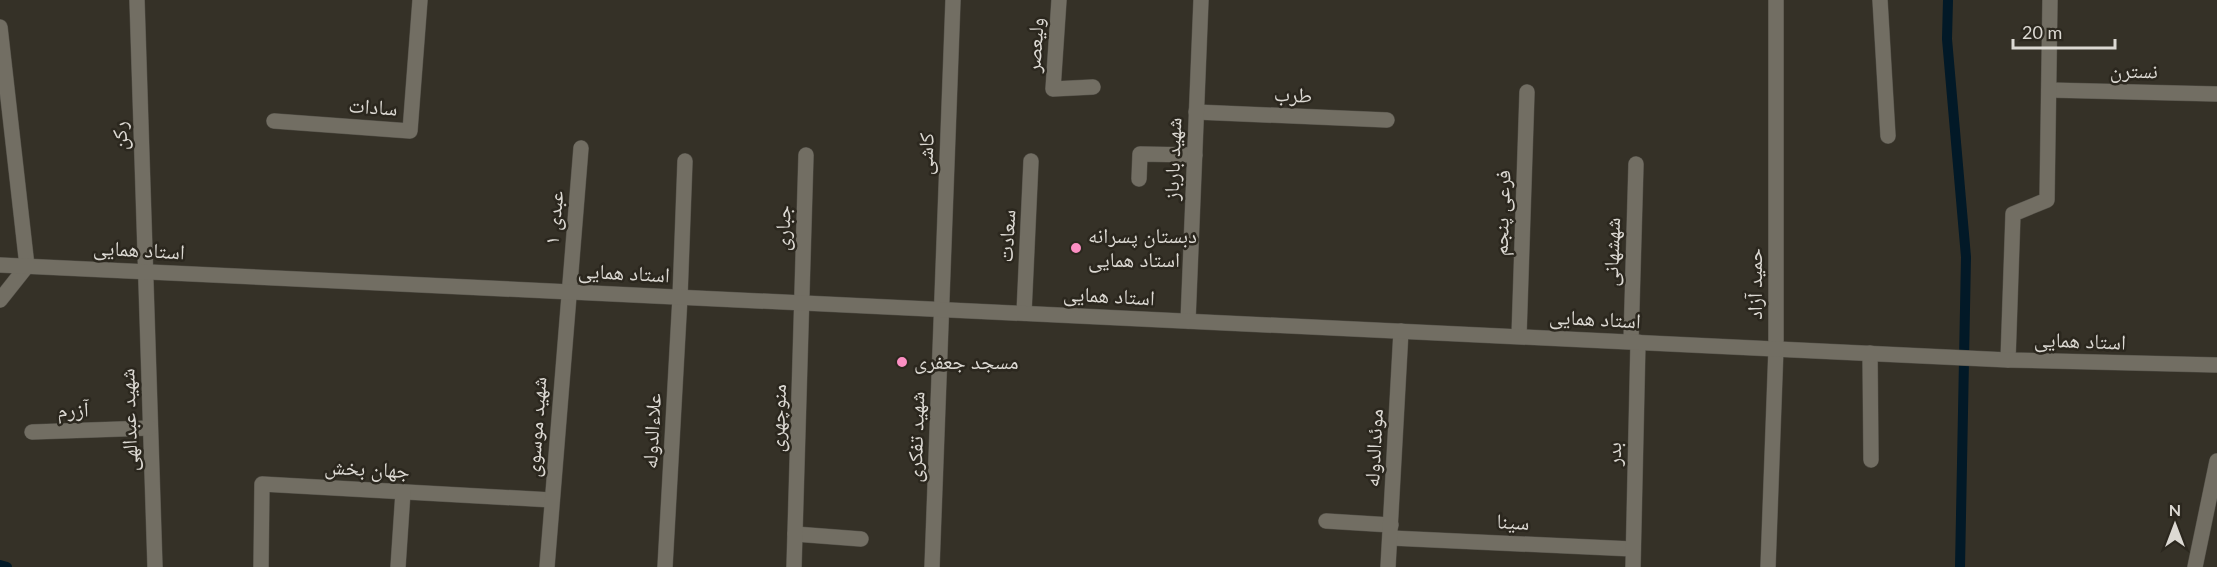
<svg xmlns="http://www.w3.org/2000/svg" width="2217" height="567" font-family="Lato,'Noto Naskh Arabic',sans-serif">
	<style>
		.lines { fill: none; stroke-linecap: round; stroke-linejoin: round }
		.stream { stroke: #021927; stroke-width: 10 }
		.street-casing { stroke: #524f47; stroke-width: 16 }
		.secondary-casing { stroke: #524f47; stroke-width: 16 }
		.street { stroke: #726e63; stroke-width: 15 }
		.secondary { stroke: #726e63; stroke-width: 15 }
		.poi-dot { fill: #fc8fc3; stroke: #2b271e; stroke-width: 2 }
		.labels { text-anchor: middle; stroke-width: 5; stroke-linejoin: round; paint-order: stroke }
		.street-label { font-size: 21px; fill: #dcd9d3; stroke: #2b271e }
		.poi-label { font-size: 21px; fill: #dcd9d3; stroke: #2b271e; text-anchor: start }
	</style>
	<rect width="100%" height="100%" fill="#353127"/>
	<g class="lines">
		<g class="stream">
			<polyline points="1948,0 1947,39 1966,257 1960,567"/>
			<polyline points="0,565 7,567"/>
		</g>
		<defs>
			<g id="street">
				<polyline points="137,0 155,567"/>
				<polyline points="1059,0 1053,89 1093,87"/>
				<polyline points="1880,0 1888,136"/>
				<polyline points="0,27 27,266 0,300"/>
				<polyline points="2049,90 2217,94"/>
				<polyline points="1196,112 1387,120"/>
				<polyline points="274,121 410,131 420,0"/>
				<polyline points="1139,179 1140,154 1195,155"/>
				<polyline points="1024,313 1031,161"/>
				<polyline points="1188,321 1201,0"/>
				<polyline points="1519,336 1527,92"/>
				<polyline points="1631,341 1636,164"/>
				<polyline points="1870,353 1871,460"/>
				<polyline points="2008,360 2013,214 2047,200 2050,0"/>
				<polyline points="32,432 150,428"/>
				<polyline points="1326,521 1391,525"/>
				<polyline points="795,534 861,539"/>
				<polyline points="1391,538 1633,549"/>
				<polyline points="261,567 262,484 552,500"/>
				<polyline points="398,567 403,492"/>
				<polyline points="547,567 581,148"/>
				<polyline points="665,567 680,297 685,161"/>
				<polyline points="794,567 806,155"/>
				<polyline points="932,567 953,0"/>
				<polyline points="1388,567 1401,331"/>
				<polyline points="1633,567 1638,342"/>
				<polyline points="1768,567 1776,348 1776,0"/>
				<polyline points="2195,567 2217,461"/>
			</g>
			<polyline id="secondary" points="0,265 2008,360 2217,365"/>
		</defs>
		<use href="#street" class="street-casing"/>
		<use href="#secondary" class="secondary-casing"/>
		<use href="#street" class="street"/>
		<use href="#secondary" class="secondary"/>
	</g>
	<g class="poi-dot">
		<circle cx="1076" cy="248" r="6"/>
		<circle cx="902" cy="362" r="6"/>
	</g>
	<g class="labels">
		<g class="street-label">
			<text transform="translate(1035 45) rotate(-86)" y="7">ولیعصر</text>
			<text transform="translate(2134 71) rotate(1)" y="7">نسترن</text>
			<text transform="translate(1293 95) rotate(3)" y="7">طرب</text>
			<text transform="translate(373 107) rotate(4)" y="7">سادات</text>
			<text transform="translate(120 136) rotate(-92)" y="7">رکن</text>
			<text transform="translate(926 154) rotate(-88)" y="7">کاشی</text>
			<text transform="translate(1173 159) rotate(-88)" y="7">شهید بارباز</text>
			<text transform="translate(1502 213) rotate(-88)" y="7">فرعی پنجم</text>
			<text transform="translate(554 218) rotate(-85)" y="7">عبدی ۱</text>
			<text transform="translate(783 228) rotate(-88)" y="7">جباری</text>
			<text transform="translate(1007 236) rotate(-87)" y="7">سعادت</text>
			<text transform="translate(139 250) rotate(3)" y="7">استاد همایی</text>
			<text transform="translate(1612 252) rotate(-88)" y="7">شهشهانی</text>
			<text transform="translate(624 273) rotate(3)" y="7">استاد همایی</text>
			<text transform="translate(1755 284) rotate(-90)" y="7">حمید آزاد</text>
			<text transform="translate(1109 296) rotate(3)" y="7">استاد همایی</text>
			<text transform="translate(1595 319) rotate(3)" y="7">استاد همایی</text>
			<text transform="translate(2080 341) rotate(2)" y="7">استاد همایی</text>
			<text transform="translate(73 410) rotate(-2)" y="7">آزرم</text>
			<text transform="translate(778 418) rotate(-88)" y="7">منوچهری</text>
			<text transform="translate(129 420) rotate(-92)" y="7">شهید عبدالهی</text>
			<text transform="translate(536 427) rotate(-86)" y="7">شهید موسوی</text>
			<text transform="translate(652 431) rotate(-87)" y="7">علاءالدوله</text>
			<text transform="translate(916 437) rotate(-88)" y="7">شهید تفکری</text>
			<text transform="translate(1374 448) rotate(-87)" y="7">موئدالدوله</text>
			<text transform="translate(1614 454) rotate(-89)" y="7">بدر</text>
			<text transform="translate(367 469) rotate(3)" y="7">جهان بخش</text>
			<text transform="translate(1513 522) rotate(3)" y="7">سینا</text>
		</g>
		<g class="poi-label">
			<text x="1088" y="243">دبستان پسرانه<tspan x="1088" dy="24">استاد همایی</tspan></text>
			<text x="914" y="369">مسجد جعفری</text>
		</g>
	</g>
	<g transform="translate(2175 525)" stroke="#2b271e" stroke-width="4.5" paint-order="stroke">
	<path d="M0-4.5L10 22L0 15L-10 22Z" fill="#dcd9d3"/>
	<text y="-9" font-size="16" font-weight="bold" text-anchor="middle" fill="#dcd9d3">N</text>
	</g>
	<path d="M2013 39v9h102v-9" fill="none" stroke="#dcd9d3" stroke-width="3"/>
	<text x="2022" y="39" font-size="18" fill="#dcd9d3" stroke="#2b271e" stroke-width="4.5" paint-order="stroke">20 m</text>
</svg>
